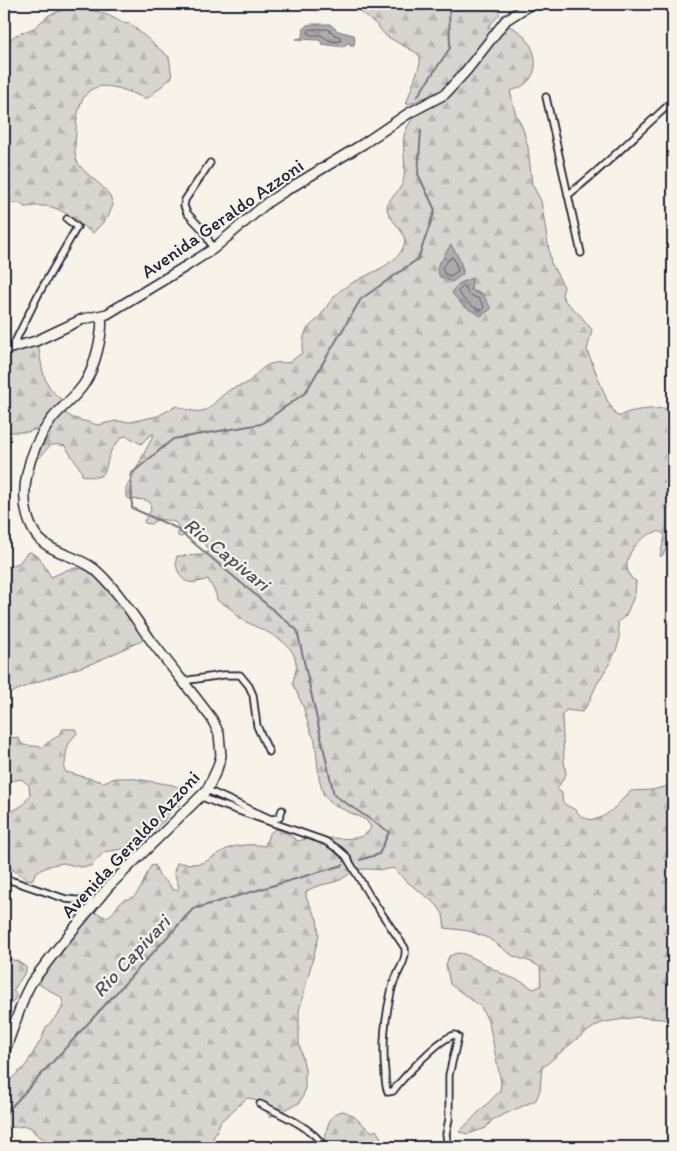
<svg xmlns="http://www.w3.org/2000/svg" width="677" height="1151" font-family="Itim,sans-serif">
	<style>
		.forest { fill: url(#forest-firs); stroke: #7d7c85 }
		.water { fill: url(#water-ripples); stroke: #76747f }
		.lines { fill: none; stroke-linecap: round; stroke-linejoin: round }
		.shore { stroke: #5a5969; stroke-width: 1 }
		.stream { stroke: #76747f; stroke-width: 2 }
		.street-casing { stroke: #22223b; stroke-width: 9 }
		.secondary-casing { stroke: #22223b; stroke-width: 12 }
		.street { stroke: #f7f3e8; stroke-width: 5.5 }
		.secondary { stroke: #f7f3e8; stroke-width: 9 }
		.labels { text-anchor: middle; stroke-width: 4.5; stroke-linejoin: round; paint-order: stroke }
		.street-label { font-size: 19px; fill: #22223b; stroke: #f7f3e8 }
		.water-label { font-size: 20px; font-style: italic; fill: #535263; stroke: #f7f3e8 }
	</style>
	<defs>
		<pattern id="forest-firs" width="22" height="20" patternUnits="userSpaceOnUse" patternTransform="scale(1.25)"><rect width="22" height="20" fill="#d8d5cf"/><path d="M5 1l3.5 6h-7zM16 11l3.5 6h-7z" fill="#b9b7b3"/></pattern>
		<pattern id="water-ripples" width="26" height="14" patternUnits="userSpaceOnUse" patternTransform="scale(1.25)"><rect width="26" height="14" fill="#aeabad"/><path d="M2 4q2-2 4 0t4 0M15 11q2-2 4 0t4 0" fill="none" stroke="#8d8b8e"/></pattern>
	</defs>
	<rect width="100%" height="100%" fill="#f7f3e8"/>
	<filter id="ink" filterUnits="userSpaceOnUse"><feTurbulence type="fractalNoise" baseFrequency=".02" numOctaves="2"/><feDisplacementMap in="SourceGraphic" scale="10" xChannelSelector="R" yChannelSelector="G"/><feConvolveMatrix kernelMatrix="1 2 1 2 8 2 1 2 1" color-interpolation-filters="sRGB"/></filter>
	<g filter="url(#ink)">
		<g class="forest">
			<path d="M329,4H489L500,14L487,28C492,28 496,25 502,25C524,26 543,56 532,76C528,84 518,89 510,91L515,112L523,129L528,147L532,184L541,201L551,263L564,287L562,295L565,301L580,315L592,330L587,350L607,400L617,416H621C630,408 660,409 673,408V537L662,556H660L665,536L661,532C646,530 626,551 627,566C627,570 629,574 631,578L636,581L635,594L626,615L618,622C618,628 620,635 619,641C615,657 605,670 597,684C592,694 590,703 582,712L566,710L562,715L564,761L566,774L557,789L562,793C562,805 564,804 574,809C577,811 579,815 583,817C602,828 619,801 631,791L652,790L673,785V1020L638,1017L605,1022L597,1025L578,1038L542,1068L540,1090L536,1100L492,1120L486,1128L468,1134L459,1132L500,1091L501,1082L489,1023L481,1007L450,984L446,965L449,956C452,955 454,954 457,953C467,952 491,968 501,973C512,979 523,980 533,989L541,986L540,967L531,962L513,956L488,938L469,931L445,928L443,914L437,905L405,880L393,868C381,872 369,867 357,870C350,872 346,877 340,880C328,885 316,884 306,892V897L317,919L319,935L299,1011V1043L305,1069V1087L303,1096L299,1103L270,1117C264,1109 259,1098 247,1098L221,1121L212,1141L206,1147H194L190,1143L189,1147H100L95,1141L67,1146L44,1139L36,1134L31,1128L27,1126L4,1128V1086L26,1065L42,1038L46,1027L58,1015L62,1008L63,1002L61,997L40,985C39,969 81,926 92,913H97L105,917C115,915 115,907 122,901C125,899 130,899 133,897C144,888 144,876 151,866L155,865L159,876L169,884L173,890H177L179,887L174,872L177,863C185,863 193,865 201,863C211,860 217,854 225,850C235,844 254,844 265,846L269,834L275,829L282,830L298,841C317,835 336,840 355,838C362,837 369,833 371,827L366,820L332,804L324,796L319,778L315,740L310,730L303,706L293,684C293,676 298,670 296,662C292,638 259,630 241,619C236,615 232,609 227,606C224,604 220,603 217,600C216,598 217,595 215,592C213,587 210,585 208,579C196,583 185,586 179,573C176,567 175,562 177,556L203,555L210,551L200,537V529H192L184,536L181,537L178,536V526L175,522C166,520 158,517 151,524L145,523L144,521L151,510L150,502C142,497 134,502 126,497V489L154,434L150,435L141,444L127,436L122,437C119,441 115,445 112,449C103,466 111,483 82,475L81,470L65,446C46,441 48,451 36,461L39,451L50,435L47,430L40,428L28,432H4V351L38,343C43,373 42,389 71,406L65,409V413L73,418L98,425L116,421L130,422L158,416L176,406C214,420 206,404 233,388C237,386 243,386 247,383C255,377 259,369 268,365C276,361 282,364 290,362L302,353C303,346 303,337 306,331C308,327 313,323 317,320C326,309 332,296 344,288C361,276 394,267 403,248C411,232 387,221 387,207C387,199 400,192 403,182C407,167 402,151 404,136C406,123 423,106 432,96C422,96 415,104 406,104L420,64V56L415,52L386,36L376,24L359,11Z"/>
			<path d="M66,9C79,9 93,9 105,14C113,17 119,22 127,24L128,22L169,57L172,77L148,98H144C104,80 79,77 76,130C76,139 73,153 77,161C85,178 109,184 113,205L108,217L93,233C78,224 62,206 44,206C37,205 30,207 24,207C17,199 12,204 4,207V44L16,35L34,28L49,15Z"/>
			<path d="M30,552L39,557L51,577C59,574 68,568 77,568C102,569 128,614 142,633L143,640L96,662L31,684L4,696V568L19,563L26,554Z"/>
			<path d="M63,729H75L77,733C63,748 68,752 64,769L66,772L103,782L116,778H130L173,785L185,790L179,806L175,805L164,821L135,847L104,852L91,866L81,867L63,863L52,865L36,872L32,880L27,879L4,864V816L23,805L30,795L29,785L21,779L11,781L4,785V734L9,737L18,738L23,745L42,747L59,735Z"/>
			<polygon points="6,958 17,961 26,967 26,971 13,991 17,994 13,1002 4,1013 4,959"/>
			<path d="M343,1111C356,1115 361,1125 373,1132L376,1130L383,1141L392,1147H324C326,1134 326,1114 343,1111Z"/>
		</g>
		<g class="water">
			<path d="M312,24H330L338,31L354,35L355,39L354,45H350L349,42L343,47L322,44L320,40L296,39C304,38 303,35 304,28L307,25Z"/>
			<path d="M451,245C458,255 462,263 463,274L452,282L440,277C436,269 436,264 444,258V255Z"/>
			<path d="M472,278L471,290L483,294L491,309L481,316L463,306L452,293C456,283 463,282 472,278Z"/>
		</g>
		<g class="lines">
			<g class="shore">
				<path d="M310,29H328L335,35L340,37L341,40C333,45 327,39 321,35H310L308,32Z"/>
				<polygon points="452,257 454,259 458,271 450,276 444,273 442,268"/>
				<path d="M463,287L466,288L468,294L479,299L484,306L483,309L480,310C470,306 464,300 458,292Z"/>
			</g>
			<g class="stream">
				<polyline points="417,97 450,48 449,4"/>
				<polyline points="360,860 379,854 389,832 334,795 297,630 176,528 132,508 131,474 173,439 261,424 305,393 361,299 418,259 435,210 418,174 421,130"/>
				<polyline points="4,1115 193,909 343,865"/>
			</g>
			<defs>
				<g id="street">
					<polyline points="546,97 581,253"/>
					<polyline points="210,163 185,200 184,206 187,213 204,231 213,249"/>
					<path d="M568,195C605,167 638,132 673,101"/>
					<polyline points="12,348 38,295 77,227 67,219"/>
					<polyline points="183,681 223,675 240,675 249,686 253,695 257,726 269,752"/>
					<polyline points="207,790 271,819 279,818 282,810"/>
					<path d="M200,796L216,803L325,841L338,849L346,856L369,895L405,948C407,963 395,974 392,988C385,1016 382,1044 385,1073C385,1079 385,1086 388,1092L393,1091C403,1078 440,1037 455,1035L458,1037L449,1075V1119L446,1134L448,1147"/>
					<polyline points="4,878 66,899 95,902"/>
					<path d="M260,1104C280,1114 314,1128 324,1147"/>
				</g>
				<g id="secondary">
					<polyline points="4,350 36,341 83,319 107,314 188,265 213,249 268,202 285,191 363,144 409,113 445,94 466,71 506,20 531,4"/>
					<path d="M4,1053L25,995L31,983L58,948L109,886L207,790L217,769L221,756L219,734L212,719C192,692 170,666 150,639C134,617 114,585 93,568C74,554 45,553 33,530C15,496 29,450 51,420C61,407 75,398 84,384C94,370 104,332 101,316"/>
				</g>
			</defs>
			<use href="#street" class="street-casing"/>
			<use href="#secondary" class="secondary-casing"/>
			<use href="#street" class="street"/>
			<use href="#secondary" class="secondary"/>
		</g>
	</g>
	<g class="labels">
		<g class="street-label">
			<text transform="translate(222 218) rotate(-35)" y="7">Avenida Geraldo Azzoni</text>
			<text transform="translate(130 844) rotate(-47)" y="7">Avenida Geraldo Azzoni</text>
		</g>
		<g class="water-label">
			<text transform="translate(227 554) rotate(39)" y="7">Rio Capivari</text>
			<text transform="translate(131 956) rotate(-47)" y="7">Rio Capivari</text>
		</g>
	</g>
	<rect width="677" height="1151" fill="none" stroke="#f7f3e8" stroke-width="20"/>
	<rect x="10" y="10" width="657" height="1131" fill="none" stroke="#22223b" stroke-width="2" filter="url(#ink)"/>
</svg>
